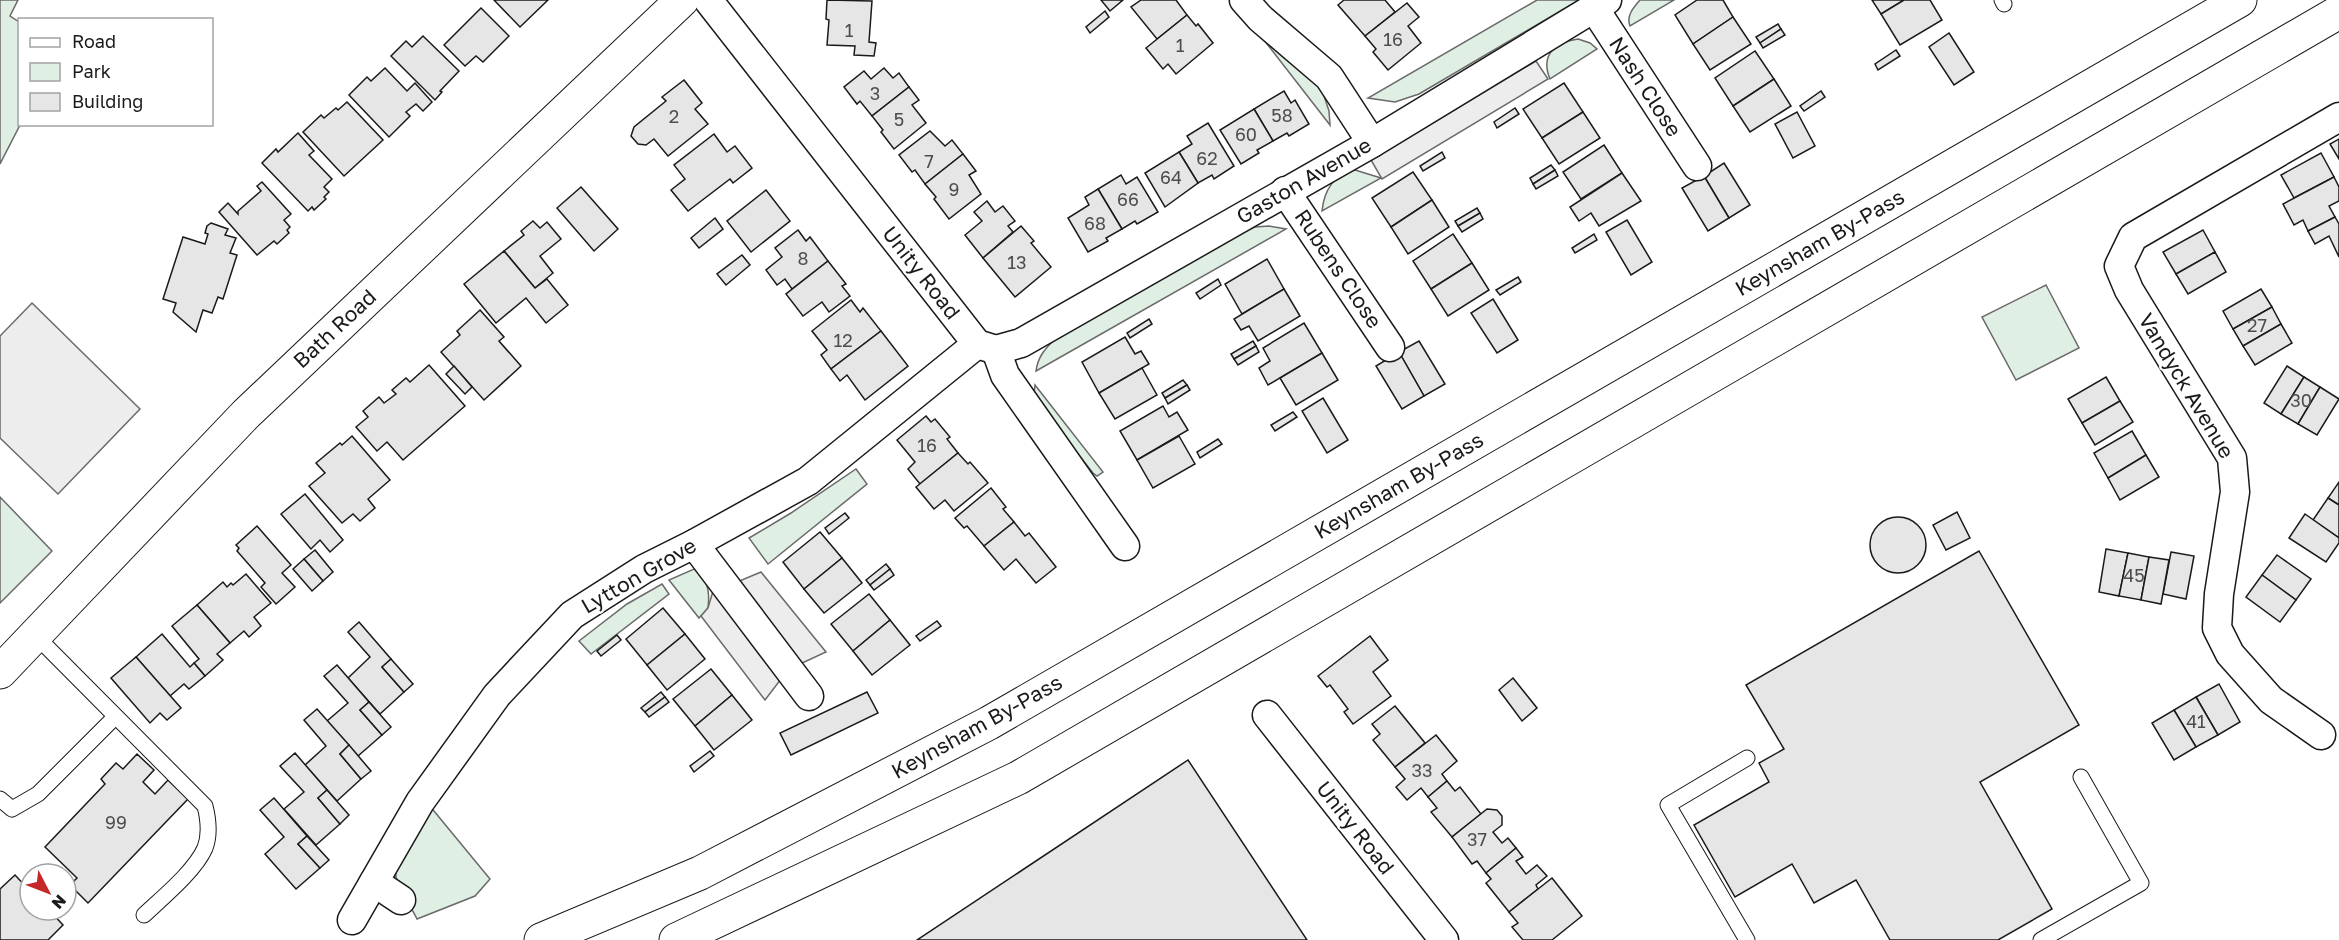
<svg xmlns="http://www.w3.org/2000/svg" width="2339" height="940" font-family="'Golos Text',sans-serif">
	<style>
		.green { fill: #e0efe3; stroke: #6a6a6a; stroke-width: 1.5 }
		.parking { fill: #ededed; stroke: #6a6a6a; stroke-width: 1.5 }
		.building { fill: #e6e6e6; stroke: #1a1a1a; stroke-width: 1.5 }
		.lines { fill: none; stroke-linecap: round; stroke-linejoin: round }
		.service-casing { stroke: #1a1a1a; stroke-width: 17 }
		.minor-casing { stroke: #1a1a1a; stroke-width: 31 }
		.secondary-casing { stroke: #1a1a1a; stroke-width: 35 }
		.trunk-casing { stroke: #1a1a1a; stroke-width: 35 }
		.service { stroke: #fff; stroke-width: 15 }
		.minor { stroke: #fff; stroke-width: 28 }
		.secondary { stroke: #fff; stroke-width: 33 }
		.trunk { stroke: #fff; stroke-width: 33 }
		.labels { text-anchor: middle; stroke-width: 4.5; stroke-linejoin: round; paint-order: stroke }
		.number-label { font-size: 18px; fill: #4d4d4d }
		.street-label { font-size: 21px; fill: #1a1a1a; stroke: #fff }
	</style>
	<rect width="100%" height="100%" fill="#fff"/>
	<g class="green">
		<polygon points="0,0 18,0 10,16 19,22 20,125 0,164"/>
		<polygon points="1537,0 1579,0 1419,94 1395,102 1368,98"/>
		<path d="M1640,0H1674L1630,26C1626,16 1633,8 1640,0Z"/>
		<polygon points="1257,31 1321,87 1329,111 1330,125"/>
		<path d="M1578,39L1590,43L1597,49L1550,79C1540,55 1555,42 1578,39Z"/>
		<path d="M1355,170L1381,178L1322,211C1324,191 1334,173 1355,170Z"/>
		<path d="M1269,226L1286,229L1036,371C1038,357 1044,350 1054,340L1239,233L1255,227Z"/>
		<polygon points="2046,285 2079,348 2016,380 1982,317"/>
		<polygon points="1035,385 1103,472 1097,476 1093,473 1038,404 1034,394"/>
		<polygon points="856,469 867,484 768,564 749,538 791,513"/>
		<polygon points="0,497 52,551 0,603"/>
		<path d="M694,569C708,579 710,591 708,608L699,618L669,580Z"/>
		<polygon points="662,584 669,594 591,654 579,641 627,604"/>
		<path d="M429,805L490,879L475,896L417,919C410,905 400,892 396,877C393,859 420,821 429,805Z"/>
	</g>
	<g class="parking">
		<polygon points="1536,61 1548,79 1382,179 1371,160"/>
		<polygon points="32,303 140,409 58,494 0,438 0,336"/>
		<polygon points="761,572 826,652 800,664 737,582"/>
		<polygon points="713,591 781,679 765,700 701,616 708,608"/>
	</g>
	<g class="building">
		<polygon points="494,0 548,0 520,27"/>
		<polygon points="827,0 872,1 869,42 876,43 874,56 854,55 855,46 827,45 829,20 826,19"/>
		<polygon points="1101,0 1123,0 1110,11"/>
		<polygon points="1141,0 1176,0 1187,15 1157,39 1131,7"/>
		<polygon points="1344,0 1385,0 1395,12 1365,36 1338,5"/>
		<polygon points="1697,0 1723,0 1733,17 1693,44 1675,15"/>
		<polygon points="1872,0 1904,0 1881,14"/>
		<polygon points="1904,0 1930,0 1942,20 1900,45 1881,14"/>
		<polygon points="1407,3 1419,17 1408,26 1421,43 1388,70 1373,52 1376,49 1365,36"/>
		<polygon points="481,8 509,36 483,62 476,56 465,66 444,45"/>
		<polygon points="1105,11 1109,17 1090,33 1086,27"/>
		<polygon points="1187,15 1196,26 1198,24 1213,43 1176,74 1168,64 1163,69 1146,48"/>
		<polygon points="1733,17 1751,44 1710,70 1693,44"/>
		<polygon points="1778,24 1781,29 1760,43 1756,37"/>
		<polygon points="1781,29 1785,35 1763,48 1760,43"/>
		<polygon points="1949,33 1974,72 1954,85 1929,47"/>
		<polygon points="423,36 459,71 440,91 442,92 435,100 391,56 406,41 412,47"/>
		<polygon points="1896,50 1900,56 1878,70 1875,64"/>
		<polygon points="1755,51 1774,79 1733,106 1715,78"/>
		<polygon points="385,68 407,91 415,83 432,102 423,111 416,104 406,112 410,116 389,137 349,95 367,77 371,81"/>
		<polygon points="884,68 893,78 899,73 909,87 872,116 860,101 857,104 844,87 864,71 871,79"/>
		<polygon points="1774,79 1791,106 1750,132 1733,106"/>
		<polygon points="684,80 702,103 695,109 708,124 668,156 654,139 646,145 638,144 631,136 634,127 666,101 662,97"/>
		<polygon points="1564,83 1583,112 1542,138 1523,109"/>
		<polygon points="909,87 919,100 912,105 926,123 894,149 881,132 883,130 872,116"/>
		<polygon points="1284,91 1291,103 1295,100 1309,124 1289,136 1287,133 1273,141 1254,109"/>
		<polygon points="1821,91 1825,97 1804,111 1800,106"/>
		<polygon points="347,102 383,140 344,176 303,132 321,115 324,118 336,108 338,110"/>
		<polygon points="1515,108 1519,114 1497,128 1494,122"/>
		<polygon points="1254,109 1273,141 1257,150 1259,153 1241,164 1220,130"/>
		<polygon points="1583,112 1600,138 1559,164 1542,138"/>
		<polygon points="1797,112 1815,146 1793,158 1775,124"/>
		<polygon points="1208,123 1234,166 1214,179 1212,175 1198,183 1179,152 1192,144 1187,136"/>
		<polygon points="930,131 945,146 952,140 963,154 925,184 915,170 912,172 899,155"/>
		<polygon points="298,133 314,151 309,155 332,179 324,187 329,192 324,197 326,199 314,210 312,207 308,211 262,163 276,149 278,152"/>
		<polygon points="714,134 727,152 735,146 752,168 733,183 730,179 688,211 671,190 685,179 674,165"/>
		<polygon points="2339,139 2339,159 2330,144"/>
		<polygon points="1604,145 1622,173 1581,199 1563,172"/>
		<polygon points="1179,152 1198,183 1165,207 1145,173"/>
		<polygon points="1442,152 1445,158 1423,171 1420,166"/>
		<polygon points="2321,153 2334,177 2294,198 2281,175"/>
		<polygon points="963,154 976,171 969,175 981,194 949,219 934,199 936,197 925,184"/>
		<polygon points="1724,163 1750,205 1729,218 1704,176"/>
		<polygon points="1551,165 1555,170 1533,184 1530,178"/>
		<polygon points="1555,170 1558,176 1536,189 1533,184"/>
		<polygon points="1413,172 1432,200 1391,227 1372,198"/>
		<polygon points="1622,173 1641,201 1599,226 1591,213 1579,221 1570,207"/>
		<polygon points="1121,175 1126,184 1137,177 1158,212 1137,224 1135,221 1122,229 1098,189"/>
		<polygon points="1704,176 1729,218 1708,231 1682,188"/>
		<polygon points="2334,177 2339,187 2339,201 2329,206 2335,217 2308,231 2303,220 2294,225 2283,204"/>
		<polygon points="262,182 291,214 284,220 290,227 287,230 289,233 277,244 274,241 257,255 219,212 228,203 238,214 238,211 261,191 257,186"/>
		<polygon points="581,187 618,229 594,251 557,208"/>
		<polygon points="1098,189 1122,229 1106,238 1108,241 1088,252 1068,218 1089,205 1085,197"/>
		<polygon points="766,190 790,221 751,252 727,221"/>
		<polygon points="1432,200 1449,227 1408,254 1391,227"/>
		<polygon points="987,201 995,212 1003,206 1015,221 1008,226 1013,232 983,258 965,235 982,221 974,212"/>
		<polygon points="1477,208 1480,213 1458,226 1455,221"/>
		<polygon points="1480,213 1483,219 1462,232 1458,226"/>
		<polygon points="2335,217 2339,224 2339,257 2329,236 2315,244 2308,231"/>
		<polygon points="715,218 723,229 699,248 691,238"/>
		<polygon points="1627,220 1652,262 1631,275 1606,232"/>
		<polygon points="533,221 540,228 547,222 561,239 540,256 553,273 535,288 504,251 524,235 521,231"/>
		<polygon points="211,223 228,229 225,235 236,238 230,253 237,255 223,299 218,297 212,313 203,310 196,332 173,312 176,303 163,299 183,237 205,244 208,234 205,233 207,226"/>
		<polygon points="1021,226 1034,241 1031,243 1051,267 1015,297 983,258"/>
		<polygon points="798,230 806,241 810,237 828,261 792,289 785,279 777,285 766,270 782,257 775,248"/>
		<polygon points="2203,230 2215,252 2176,274 2163,252"/>
		<polygon points="1453,234 1472,263 1431,289 1413,261"/>
		<polygon points="1594,234 1597,240 1575,253 1572,248"/>
		<polygon points="504,251 535,288 547,279 568,305 546,323 526,298 496,323 464,284"/>
		<polygon points="2215,252 2226,272 2188,294 2176,274"/>
		<polygon points="742,255 750,265 726,285 717,274"/>
		<polygon points="1267,259 1284,289 1242,314 1225,284"/>
		<polygon points="828,261 846,284 842,286 850,296 829,312 822,302 803,316 786,294"/>
		<polygon points="1472,263 1489,290 1448,316 1431,289"/>
		<polygon points="1518,277 1521,282 1500,295 1496,290"/>
		<polygon points="1218,279 1221,285 1200,299 1196,293"/>
		<polygon points="1284,289 1300,316 1258,341 1249,326 1241,330 1234,319"/>
		<polygon points="2261,289 2272,307 2233,329 2223,311"/>
		<polygon points="1493,299 1518,340 1497,353 1471,313"/>
		<polygon points="851,300 860,312 863,308 881,331 831,369 821,355 827,350 812,331"/>
		<polygon points="2272,307 2281,324 2243,346 2233,329"/>
		<polygon points="480,310 504,337 499,341 521,366 484,400 441,352 460,335 457,331"/>
		<polygon points="1149,319 1152,324 1130,338 1127,333"/>
		<polygon points="1304,323 1322,353 1268,385 1259,368 1270,361 1263,348"/>
		<polygon points="2281,324 2292,343 2255,365 2243,346"/>
		<polygon points="881,331 908,366 865,400 847,375 840,381 831,369"/>
		<polygon points="1125,337 1135,354 1141,351 1149,364 1099,393 1082,362"/>
		<polygon points="1253,341 1256,346 1234,359 1231,354"/>
		<polygon points="1419,341 1445,384 1424,396 1399,352"/>
		<polygon points="1256,346 1259,352 1238,365 1234,359"/>
		<polygon points="1399,352 1424,396 1402,409 1376,366"/>
		<polygon points="1322,353 1338,380 1296,405 1280,378"/>
		<polygon points="429,365 465,406 403,460 387,442 377,451 356,427 368,417 363,411 379,397 384,403 396,394 392,390 406,378 410,382"/>
		<polygon points="454,366 472,387 465,394 446,374"/>
		<polygon points="2287,366 2304,377 2281,414 2264,403"/>
		<polygon points="1142,368 1157,395 1115,419 1099,393"/>
		<polygon points="2106,377 2120,401 2082,423 2068,399"/>
		<polygon points="2304,377 2320,387 2298,424 2281,414"/>
		<polygon points="1183,380 1187,385 1165,398 1162,393"/>
		<polygon points="1187,385 1190,390 1168,404 1165,398"/>
		<polygon points="2320,387 2339,399 2317,435 2298,424"/>
		<polygon points="1323,398 1348,440 1327,453 1302,411"/>
		<polygon points="2120,401 2133,422 2095,445 2082,423"/>
		<polygon points="1163,406 1169,417 1177,412 1188,430 1137,460 1120,431"/>
		<polygon points="1293,412 1297,417 1275,431 1271,425"/>
		<polygon points="926,416 931,422 935,419 950,437 947,439 958,453 920,484 908,469 915,462 897,440"/>
		<polygon points="2132,431 2146,455 2108,478 2094,453"/>
		<polygon points="352,436 390,480 368,499 375,508 360,521 353,514 342,523 309,486 325,473 316,463 340,443 342,445"/>
		<polygon points="1179,436 1195,464 1153,488 1137,460"/>
		<polygon points="1218,439 1222,444 1200,458 1197,452"/>
		<polygon points="958,453 968,464 970,462 988,483 954,511 945,500 934,509 916,487"/>
		<polygon points="2146,455 2159,477 2120,500 2108,478"/>
		<polygon points="2339,482 2339,505 2328,498"/>
		<polygon points="991,488 1006,507 1003,509 1014,522 984,546 967,526 964,528 955,518"/>
		<polygon points="305,494 343,540 330,552 320,540 311,549 281,514"/>
		<polygon points="2328,498 2339,505 2339,538 2313,520"/>
		<polygon points="1957,512 1970,538 1946,550 1933,525"/>
		<polygon points="845,513 849,518 829,534 825,528"/>
		<polygon points="2305,514 2339,538 2339,543 2326,562 2289,538"/>
		<circle cx="1898" cy="545" r="28"/>
		<polygon points="1014,522 1025,536 1029,533 1056,567 1036,583 1016,559 1004,570 984,546"/>
		<polygon points="257,526 291,565 282,573 295,587 276,604 261,587 265,583 237,551 239,548 236,545"/>
		<polygon points="820,532 842,558 804,589 783,562"/>
		<polygon points="2106,549 2128,553 2119,596 2099,592"/>
		<polygon points="315,550 333,572 323,581 304,559"/>
		<polygon points="1979,551 2079,725 1980,782 2052,909 1998,940 1890,940 1856,880 1814,903 1792,864 1735,897 1694,825 1769,782 1759,763 1784,749 1746,685"/>
		<polygon points="2171,552 2194,556 2186,599 2163,594"/>
		<polygon points="2128,553 2149,557 2141,600 2119,596"/>
		<polygon points="2277,555 2311,579 2296,600 2262,575"/>
		<polygon points="2149,557 2169,560 2161,604 2141,600"/>
		<polygon points="842,558 862,583 824,613 804,589"/>
		<polygon points="304,559 323,581 312,591 293,569"/>
		<polygon points="886,564 890,569 870,585 866,580"/>
		<polygon points="890,569 894,575 874,590 870,585"/>
		<polygon points="246,574 271,603 254,617 261,626 249,637 244,631 230,643 197,605 223,582 227,587 231,583 233,585"/>
		<polygon points="2262,575 2296,600 2280,622 2246,597"/>
		<polygon points="869,594 890,620 853,651 831,624"/>
		<polygon points="197,605 230,643 217,654 223,660 205,676 194,663 199,659 172,626"/>
		<polygon points="663,608 685,634 647,665 626,639"/>
		<polygon points="890,620 910,645 872,675 853,651"/>
		<polygon points="937,621 941,626 920,641 916,636"/>
		<polygon points="359,622 391,659 382,667 404,692 380,714 348,678 370,657 348,632"/>
		<polygon points="162,634 190,667 194,663 205,676 189,689 184,684 170,696 136,657"/>
		<polygon points="685,634 705,659 667,690 647,665"/>
		<polygon points="617,635 621,640 601,656 597,651"/>
		<polygon points="1370,636 1388,660 1373,672 1391,696 1353,724 1344,712 1348,709 1330,685 1327,687 1318,676"/>
		<polygon points="136,657 181,708 167,720 160,713 150,723 111,678"/>
		<polygon points="391,659 413,684 404,692 382,667"/>
		<polygon points="337,665 369,702 360,710 382,735 358,756 327,721 348,703 324,676"/>
		<polygon points="711,669 732,695 695,726 673,699"/>
		<polygon points="1513,678 1537,708 1522,721 1499,690"/>
		<polygon points="2219,684 2240,722 2218,735 2196,697"/>
		<polygon points="661,692 665,697 645,712 641,708"/>
		<polygon points="867,692 878,713 791,755 780,733"/>
		<polygon points="732,695 752,720 714,750 695,726"/>
		<polygon points="665,697 669,702 649,717 645,712"/>
		<polygon points="2196,697 2218,735 2196,747 2174,710"/>
		<polygon points="369,702 391,727 382,735 360,710"/>
		<polygon points="1395,706 1425,743 1395,767 1373,740 1380,734 1372,724"/>
		<polygon points="317,709 349,745 340,754 361,779 337,801 305,765 326,746 304,720"/>
		<polygon points="2174,710 2196,747 2174,760 2152,723"/>
		<polygon points="1436,735 1457,761 1442,774 1447,781 1428,797 1421,788 1407,800 1396,787 1405,779 1395,767"/>
		<polygon points="349,745 371,771 361,779 340,754"/>
		<polygon points="710,751 714,756 694,772 690,766"/>
		<polygon points="295,753 327,790 318,798 340,824 316,845 284,809 304,792 280,766"/>
		<polygon points="137,754 154,770 143,782 155,794 168,780 188,799 88,903 70,885 77,878 45,847 105,784 101,779 116,763 123,769"/>
		<polygon points="1188,760 1307,940 917,940"/>
		<polygon points="1447,781 1455,791 1460,787 1481,814 1452,837 1431,812 1437,808 1428,797"/>
		<polygon points="327,790 349,815 340,824 318,798"/>
		<polygon points="274,798 307,836 298,844 320,868 296,889 265,854 284,837 260,810"/>
		<polygon points="1487,809 1497,810 1502,816 1502,825 1493,832 1502,843 1508,838 1516,848 1486,873 1477,861 1472,864 1452,837"/>
		<polygon points="307,836 329,860 320,868 298,844"/>
		<polygon points="1516,848 1523,857 1516,861 1526,874 1537,865 1547,876 1536,885 1538,889 1509,912 1486,883 1491,879 1486,873"/>
		<polygon points="15,875 30,891 30,910 49,910 63,925 48,940 0,940 0,889"/>
		<polygon points="1552,878 1582,916 1552,940 1523,940 1512,927 1518,923 1509,912"/>
	</g>
	<g class="lines">
		<defs>
			<g id="service">
				<polyline points="2002,0 2004,4"/>
				<path d="M35,635L205,806C208,818 210,835 205,848C195,871 162,898 144,915"/>
				<polyline points="0,799 12,809 38,794 115,717"/>
				<polyline points="1747,940 1668,805 1747,758"/>
				<polyline points="2041,940 2141,883 2081,777"/>
			</g>
			<g id="minor">
				<polyline points="708,0 977,344 993,349"/>
				<polyline points="1244,0 1260,18 1329,77 1372,143"/>
				<polyline points="1594,8 1697,166"/>
				<polyline points="1285,191 1390,347"/>
				<polyline points="996,350 1021,343 1372,143 1607,0"/>
				<polyline points="996,350 1005,375 1125,546"/>
				<polyline points="694,544 809,696"/>
				<polyline points="1267,715 1444,940"/>
				<polyline points="2321,735 2271,700 2230,654 2217,628 2219,594 2235,492 2232,458 2129,290 2119,266 2133,237 2339,117"/>
				<polyline points="374,882 401,900"/>
				<polyline points="352,920 420,802 497,695 572,615 644,569 694,544 808,481 977,344"/>
			</g>
			<polyline id="secondary" points="0,672 246,414 682,0"/>
			<g id="trunk">
				<polyline points="541,940 700,873 989,723 2240,0"/>
				<polyline points="676,940 1018,778 2339,12"/>
			</g>
		</defs>
		<use href="#service" class="service-casing"/>
		<use href="#minor" class="minor-casing"/>
		<use href="#secondary" class="secondary-casing"/>
		<use href="#trunk" class="trunk-casing"/>
		<use href="#service" class="service"/>
		<use href="#minor" class="minor"/>
		<use href="#secondary" class="secondary"/>
		<use href="#trunk" class="trunk"/>
	</g>
	<g class="labels">
		<g class="number-label">
			<text x="849" y="37">1</text>
			<text x="1393" y="46">16</text>
			<text x="1180" y="52">1</text>
			<text x="875" y="100">3</text>
			<text x="1282" y="122">58</text>
			<text x="674" y="123">2</text>
			<text x="899" y="126">5</text>
			<text x="1246" y="141">60</text>
			<text x="1207" y="165">62</text>
			<text x="929" y="168">7</text>
			<text x="1171" y="184">64</text>
			<text x="954" y="196">9</text>
			<text x="1128" y="206">66</text>
			<text x="1095" y="230">68</text>
			<text x="803" y="265">8</text>
			<text x="1017" y="269">13</text>
			<text x="2257" y="332">27</text>
			<text x="843" y="347">12</text>
			<text x="2301" y="407">30</text>
			<text x="927" y="452">16</text>
			<text x="2134" y="582">45</text>
			<text x="2196" y="728">41</text>
			<text x="1422" y="777">33</text>
			<text x="116" y="829">99</text>
			<text x="1477" y="846">37</text>
		</g>
		<g class="street-label">
			<text transform="translate(1645 87) rotate(57)" y="7">Nash Close</text>
			<text transform="translate(1304 181) rotate(-30)" y="7">Gaston Avenue</text>
			<text transform="translate(1820 243) rotate(-30)" y="7">Keynsham By-Pass</text>
			<text transform="translate(1338 269) rotate(56)" y="7">Rubens Close</text>
			<text transform="translate(921 273) rotate(52)" y="7">Unity Road</text>
			<text transform="translate(335 329) rotate(-43)" y="7">Bath Road</text>
			<text transform="translate(2186 386) rotate(59)" y="7">Vandyck Avenue</text>
			<text transform="translate(1399 486) rotate(-30)" y="7">Keynsham By-Pass</text>
			<text transform="translate(639 576) rotate(-30)" y="7">Lytton Grove</text>
			<text transform="translate(977 727) rotate(-29)" y="7">Keynsham By-Pass</text>
			<text transform="translate(1355 828) rotate(52)" y="7">Unity Road</text>
		</g>
	</g>
	<rect x="18" y="18" width="195" height="108" fill="#ffffff" stroke="#a3a3a3" stroke-width="1.5"/>
	<rect x="30" y="38" width="30" height="9" fill="#ffffff" stroke="#a3a3a3" stroke-width="1.5"/>
	<text x="72" y="48" font-size="18" fill="#1a1a1a">Road</text>
	<rect x="30" y="63" width="30" height="18" fill="#e0efe3" stroke="#a3a3a3" stroke-width="1.5"/>
	<text x="72" y="78" font-size="18" fill="#1a1a1a">Park</text>
	<rect x="30" y="93" width="30" height="18" fill="#e6e6e6" stroke="#a3a3a3" stroke-width="1.5"/>
	<text x="72" y="108" font-size="18" fill="#1a1a1a">Building</text>
	<g transform="translate(48 892) rotate(132)"><circle r="28" fill="#ffffff" stroke="#a3a3a3" stroke-width="1.5"/>
	<path d="M0-4.5L10 22L0 15L-10 22Z" fill="#c62828"/>
	<text y="-9" font-size="16" font-weight="bold" text-anchor="middle" fill="#1a1a1a">N</text>
	</g>
</svg>
